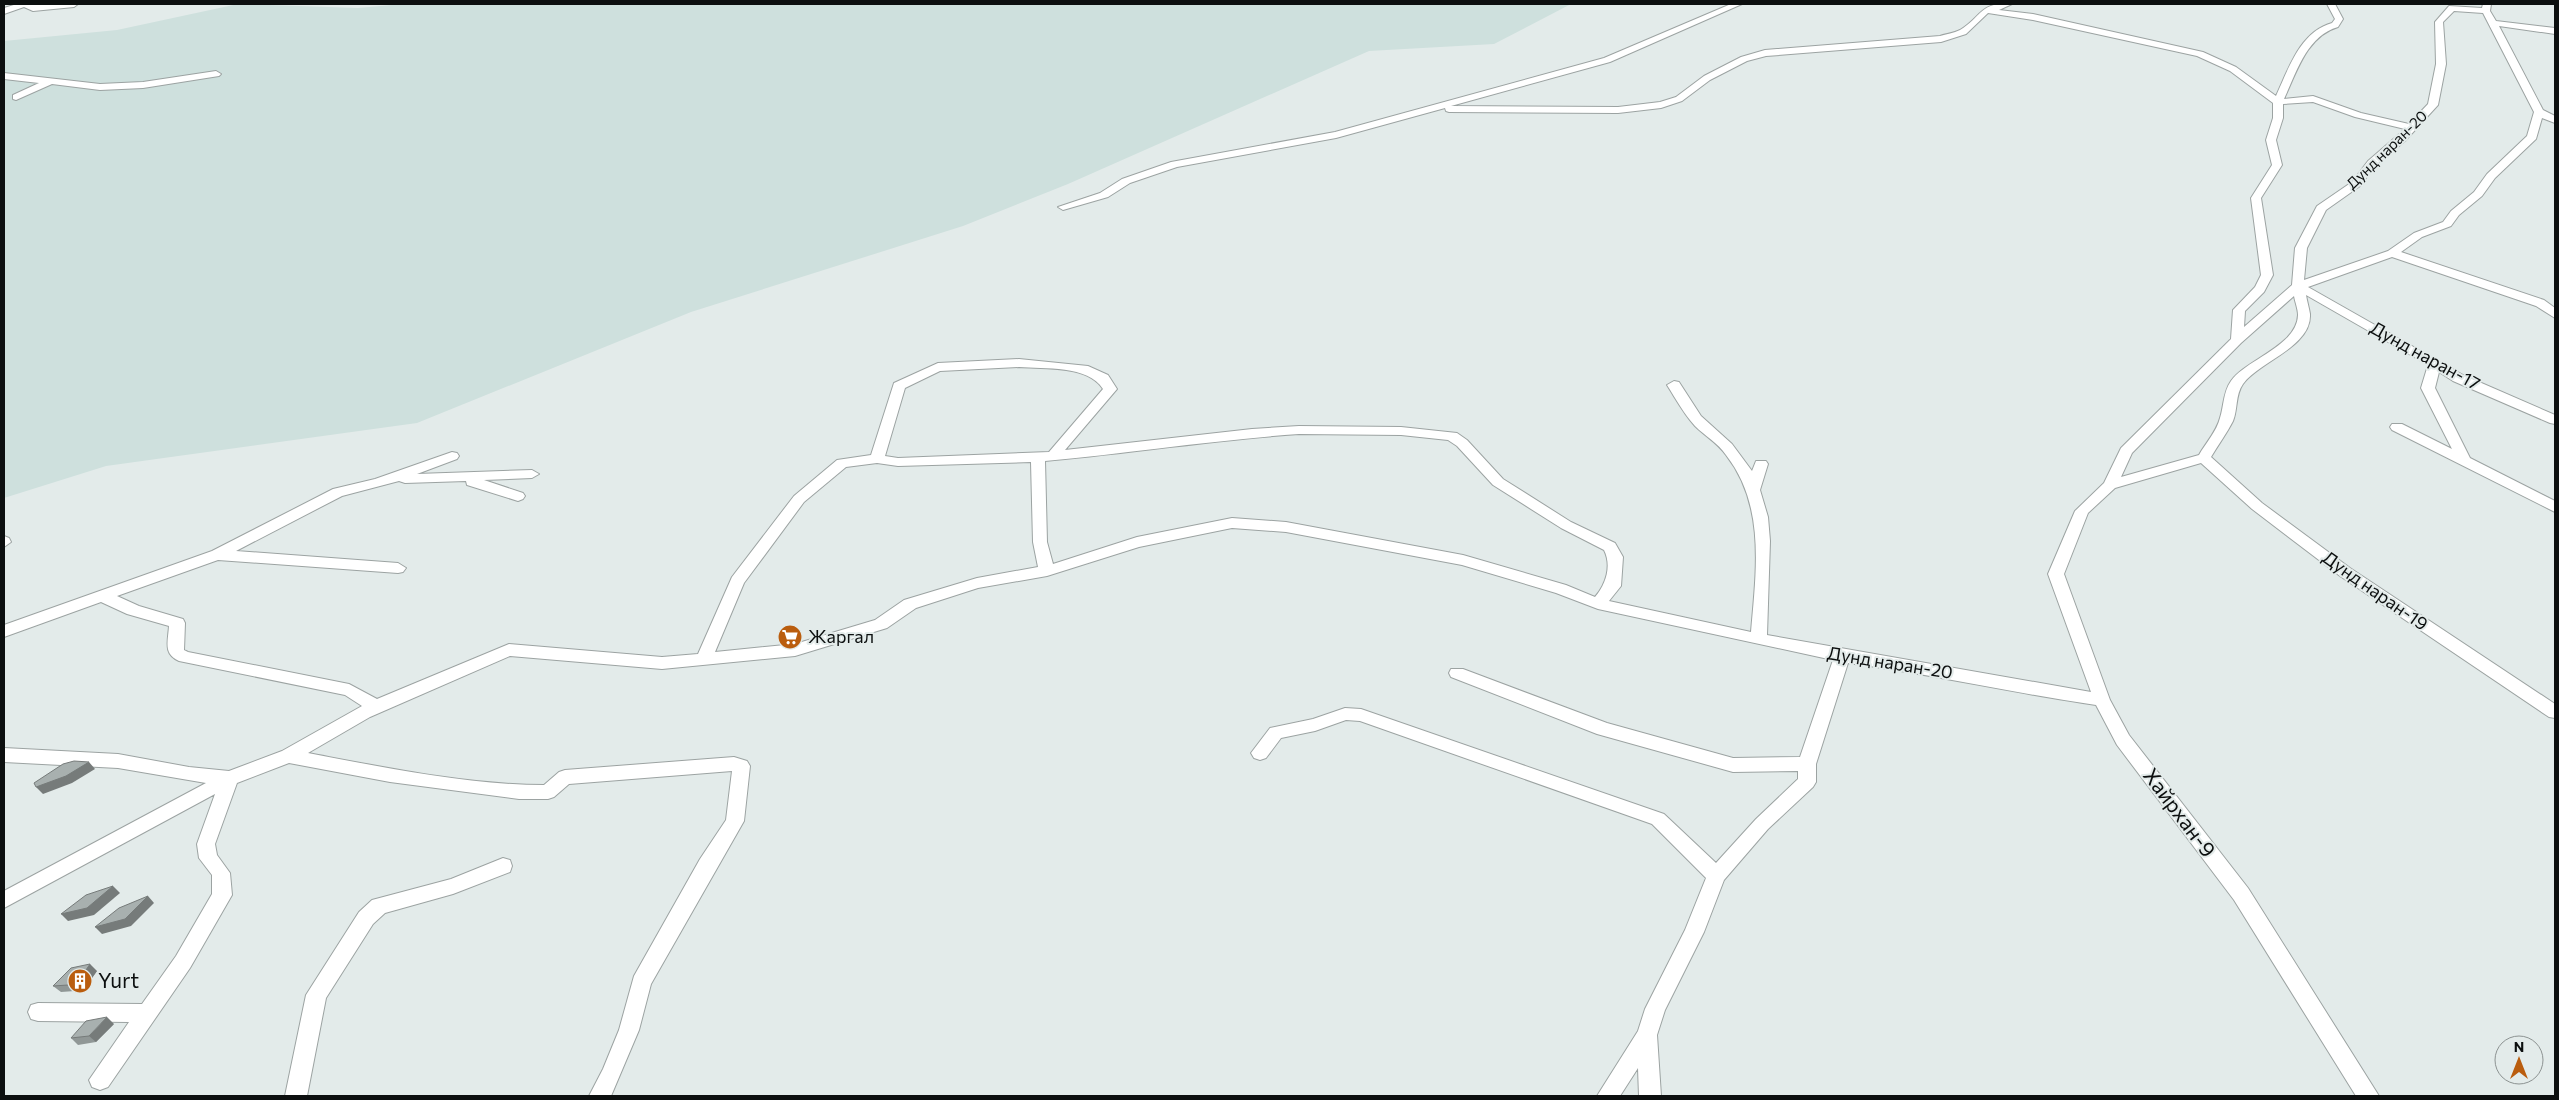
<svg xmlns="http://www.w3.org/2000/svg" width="2559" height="1100" font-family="Commissioner,sans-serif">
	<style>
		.built { fill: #cee0dd }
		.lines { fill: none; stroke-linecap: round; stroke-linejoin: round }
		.minor-casing { stroke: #9ca3a2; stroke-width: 2 }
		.minor { fill: #fff; fill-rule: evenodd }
		.wall { fill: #909796 }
		.shaded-wall { fill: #767b7a }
		.building { fill: #a8b0af; stroke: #767b7a }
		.labels { text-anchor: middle; stroke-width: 4; stroke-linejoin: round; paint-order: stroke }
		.far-street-label { font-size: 15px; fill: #0c0f0f; stroke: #e3ebea }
		.street-label { font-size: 18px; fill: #0c0f0f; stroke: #e3ebea }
		.poi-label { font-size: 18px; fill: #0c0f0f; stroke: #e3ebea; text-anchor: start }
		.near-street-label { font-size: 21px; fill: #0c0f0f; stroke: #e3ebea }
		.near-poi-label { font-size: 21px; fill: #0c0f0f; stroke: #e3ebea; text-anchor: start }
	</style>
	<rect width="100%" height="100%" fill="#e3ebea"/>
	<polygon class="built" points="238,4 358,8 403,4 1571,4 1494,44 1369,51 1068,184 963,226 691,312 417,423 106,466 4,498 4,41 117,30"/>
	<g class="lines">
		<defs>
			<g id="minor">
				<polygon points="17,4 78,4 74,7 33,11 24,7 4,14 4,8"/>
				<path d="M1731,4H1742L1610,62L1451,106L1618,107L1660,102L1676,97L1704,76L1741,57L1765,50L1940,36C1946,34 1954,33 1960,30C1982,17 1979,2 2012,4L1999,10L2033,14L2203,52L2236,67L2276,96C2289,68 2300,32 2332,23L2335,19L2327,4H2335L2343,19L2338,27C2307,36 2297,71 2284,99L2313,96L2361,113L2409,124L2428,104L2436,64L2435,22L2449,6L2482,8L2483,4H2491L2490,11L2496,21L2555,28V34L2499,26L2543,110L2555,116V123L2542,118L2536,139L2495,178L2482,196L2459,215L2451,226L2422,237L2401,252L2544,300L2555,308V318L2536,306L2392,257L2308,287L2463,375L2555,415V424L2550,423L2453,381L2439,372L2435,388L2470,458L2555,501V512L2392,430L2390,427L2392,424H2402L2452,449L2421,388L2428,365L2306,295C2307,301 2309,308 2310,314C2312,347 2258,362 2243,384C2235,395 2238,409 2233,421C2227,433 2218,445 2211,457L2262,503L2350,568L2555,704V718L2549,717L2340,576L2252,509L2201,463L2115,488L2088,513L2064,574L2110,700L2129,735L2248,888L2379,1096H2356L2234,900L2117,745L2096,705C2013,693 1931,674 1848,663L1816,764V782L1813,787L1768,829L1724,880L1704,932L1665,1010L1657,1035L1661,1096H1639L1638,1068L1620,1096H1597L1638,1031L1645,1009L1685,930L1706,878L1652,824L1360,721L1346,720L1315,731L1281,738L1266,758L1260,760L1254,758L1251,753L1270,728L1313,719L1345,708L1361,709L1664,814L1716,863L1756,819L1798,779V771L1733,772L1597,734L1451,677L1449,673L1451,669H1463L1607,723L1733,758L1800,757L1833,660L1598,609L1556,593L1462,565L1286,532L1232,528L1139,547L1047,576L978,588L916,608L887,628L795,656L662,669L510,656L370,717L308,753C382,767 468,785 544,785L559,772L565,770L734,757L747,761L750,766L744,821L651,984L639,1030L611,1096H589L603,1069L619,1030L634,976L700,859L726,820L732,771L569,784L554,797L548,799H519L390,782L289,763L237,783L215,844L217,855L230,873L232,895L190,968L108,1087L100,1090L92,1087L89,1080L129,1022L38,1021L31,1019L28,1012L31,1005L38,1003L142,1004L176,956L212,894V875L199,858L197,844L215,794L4,908V891L206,783L118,768L4,762V748L118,754L189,767L229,771L282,751L362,706L345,695L179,661C163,654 168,642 169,626L127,614L101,602L4,637V625L212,551L333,489L375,479L452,452L457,453L459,456L457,459L417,474L532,470L539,474L532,478L484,480L523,493L525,496L523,499L518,501L467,485L466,481L405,483L399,481L342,496L236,551L398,563L406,568L403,572L398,573L218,560L117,596L139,606L183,619L185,623L184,650L188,652L349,684L377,699L509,644L662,657L698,654L732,577L794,496L837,460L871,455L894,383L938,363L1019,359L1088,366L1108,375L1117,389L1065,450L1252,429L1299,426L1401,427L1457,433L1467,440L1503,479L1571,522L1615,543L1623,557L1621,586L1609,601L1751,632C1756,572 1766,506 1726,455C1718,443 1705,436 1695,426C1684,414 1676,399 1667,385L1674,381L1679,382L1701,416L1732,444L1752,471L1756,461H1766L1768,464L1760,490L1768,517L1770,541L1767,635L2091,692L2048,574L2075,511L2104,483L2121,448L2231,339L2233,310L2255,287L2261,275L2251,198L2272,165L2266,140L2273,118V103L2230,71L2197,56L2033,20L1988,13L1966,34L1941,42L1766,56L1747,61L1710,80L1682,101L1661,108L1618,113L1449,112L1446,111L1445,108L1336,138L1177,167L1130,183L1108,197L1063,210L1058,207L1100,193L1122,179L1171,162L1335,132L1604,58ZM2454,11L2483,13L2534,112L2527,136L2487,174L2474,192L2451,211L2443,222L2414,233L2388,251L2304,280L2307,248L2326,210L2360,186L2376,165L2405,141L2438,105L2446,64L2443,22ZM2313,102L2355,117L2405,129L2368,161L2352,182L2317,206L2295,248L2292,285L2244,327L2245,311L2264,292L2273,275L2261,198L2282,165L2276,140L2283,118V104ZM2294,296C2295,302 2298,309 2298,315C2297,346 2247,359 2231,381C2223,392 2224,406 2220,418C2217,431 2205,444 2199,455L2121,477L2132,453L2241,343ZM1019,367C1044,369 1088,365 1103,389L1049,452L898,458L885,456L905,388L940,371ZM1299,434L1401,435L1448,440L1457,446L1493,485L1561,528L1604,550C1612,566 1606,584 1595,597L1566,585L1463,555L1286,522L1232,518L1137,537L1053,564L1047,542L1045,461C1130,453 1214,440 1299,434ZM1031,462L1033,542L1038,567L977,578L904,600L875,620L795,644L715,652L744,583L804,502L846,467L877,463L898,466Z"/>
				<polygon points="216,71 221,74 219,76 143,88 100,90 52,84 16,100 13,99 13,95 39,83 4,79 4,73 100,84 143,82"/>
				<polygon points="4,536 9,538 11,542 4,547"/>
				<polygon points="503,858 510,860 512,866 510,872 453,894 385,913 373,924 326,998 307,1096 285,1096 306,995 359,912 372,900 451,879"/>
			</g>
		</defs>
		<use href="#minor" class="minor-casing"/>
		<use href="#minor" class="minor"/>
	</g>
	<g class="wall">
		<polygon points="97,971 87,985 75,991 61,992 53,986"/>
		<polygon points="114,1024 96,1042 78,1045 71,1038"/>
	</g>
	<g class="shaded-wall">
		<polygon points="89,762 95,769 72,783 43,794 36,787"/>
		<polygon points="113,886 120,893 94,915 68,921 61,914"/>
		<polygon points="148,896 154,903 131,926 102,934 95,927"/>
		<polygon points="90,964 97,971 87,985 75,991 68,985"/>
		<polygon points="107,1017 114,1024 96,1042 89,1036"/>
	</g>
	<g class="building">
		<polygon points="74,761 89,762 66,776 36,787 34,783 63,764"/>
		<polygon points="113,886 87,908 61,914 86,895"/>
		<polygon points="148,896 125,919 95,927 119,908"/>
		<polygon points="90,964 80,979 68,985 53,986 71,968"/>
		<polygon points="107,1017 89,1036 71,1038 86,1021"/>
	</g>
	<defs>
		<symbol id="supermarket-disc" viewBox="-11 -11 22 22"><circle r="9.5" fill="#ba5d0e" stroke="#e3ebea"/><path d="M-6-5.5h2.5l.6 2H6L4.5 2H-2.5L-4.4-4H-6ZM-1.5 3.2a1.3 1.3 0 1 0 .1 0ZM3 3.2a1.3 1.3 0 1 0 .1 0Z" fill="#fff"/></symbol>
		<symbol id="building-disc" viewBox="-11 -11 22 22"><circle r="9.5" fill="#ba5d0e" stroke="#e3ebea"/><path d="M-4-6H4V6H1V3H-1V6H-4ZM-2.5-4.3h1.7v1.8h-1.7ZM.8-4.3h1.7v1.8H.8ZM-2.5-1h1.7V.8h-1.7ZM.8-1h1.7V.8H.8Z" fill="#fff"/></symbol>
	</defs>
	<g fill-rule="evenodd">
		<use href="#supermarket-disc" x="776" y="623" width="28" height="28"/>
		<use href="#building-disc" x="66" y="967" width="28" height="28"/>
	</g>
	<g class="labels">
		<g class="far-street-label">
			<text transform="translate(2387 150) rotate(-44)" y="5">Дунд наран-20</text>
		</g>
		<g class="street-label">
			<text transform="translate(2425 356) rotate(29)" y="6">Дунд наран-17</text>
			<text transform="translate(2375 591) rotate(35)" y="6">Дунд наран-19</text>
			<text transform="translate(1890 663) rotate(9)" y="6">Дунд наран-20</text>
		</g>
		<g class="poi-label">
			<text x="808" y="643">Жаргал</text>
		</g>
		<g class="near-street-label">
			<text transform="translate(2179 813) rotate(53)" y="7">Хайрхан-9</text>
		</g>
		<g class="near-poi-label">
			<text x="98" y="988">Yurt</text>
		</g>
	</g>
	<rect width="2559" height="1100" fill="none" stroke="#0c0f0f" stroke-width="10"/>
	<g transform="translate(2519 1060)"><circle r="24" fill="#e3ebea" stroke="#8d9392"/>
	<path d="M0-4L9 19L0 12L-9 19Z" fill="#ba5d0e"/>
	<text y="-8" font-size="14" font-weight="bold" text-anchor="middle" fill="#0c0f0f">N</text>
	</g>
</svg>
